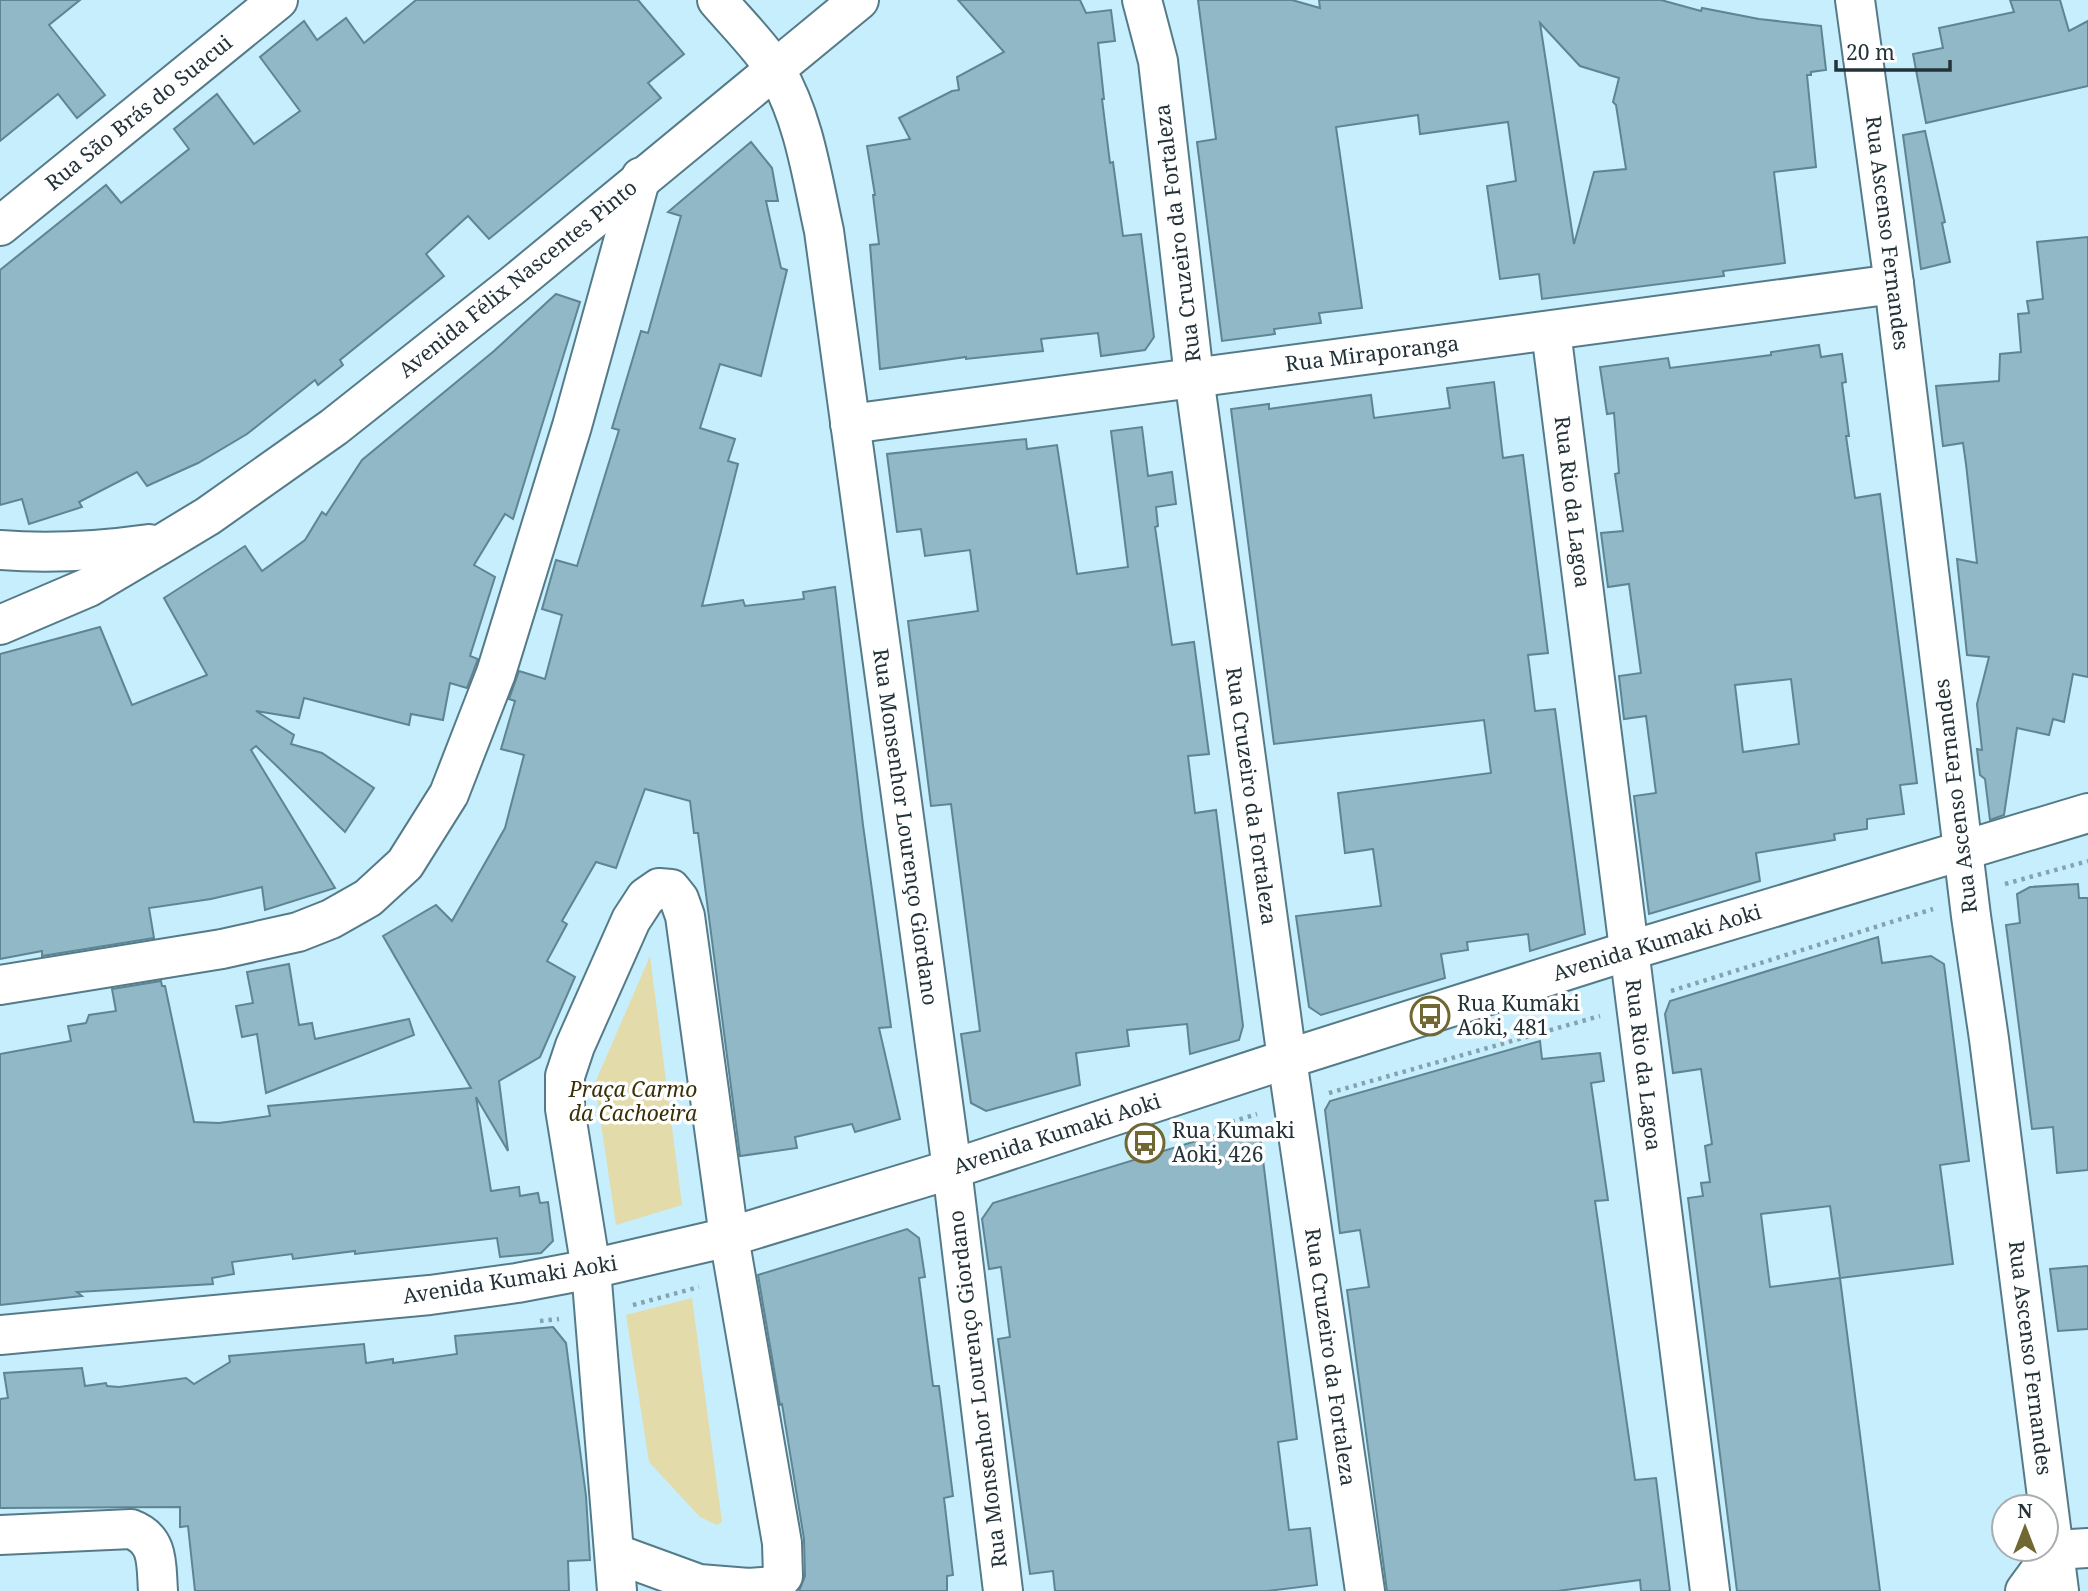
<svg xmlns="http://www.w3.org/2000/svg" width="2088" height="1591" font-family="'Noto Serif',serif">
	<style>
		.green { fill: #e4dbab }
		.building { fill: #90b8c6; stroke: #5f8492; stroke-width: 2; fill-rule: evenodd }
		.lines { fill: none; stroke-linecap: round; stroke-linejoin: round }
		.minor-casing { stroke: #557b88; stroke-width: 42 }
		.path { stroke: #85a3ae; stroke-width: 4.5; stroke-dasharray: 3.5 5; stroke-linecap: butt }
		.minor { stroke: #fff; stroke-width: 38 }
		.labels { text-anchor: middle; stroke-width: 7; stroke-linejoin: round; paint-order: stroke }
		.street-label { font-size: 21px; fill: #233339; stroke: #fff }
		.poi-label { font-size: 21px; fill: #233339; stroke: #fff; text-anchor: start }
		.park-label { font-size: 21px; font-style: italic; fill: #383107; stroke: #fff }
	</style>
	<rect width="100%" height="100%" fill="#c6eefd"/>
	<g class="green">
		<polygon points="650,956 682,1205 616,1225 595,1083"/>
		<polygon points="692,1298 722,1522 717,1525 700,1517 649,1462 626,1315"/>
	</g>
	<g class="building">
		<polygon points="0,0 80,0 49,25 105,95 77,118 58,94 0,141"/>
		<polygon points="416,0 638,0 684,54 648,83 661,98 489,239 468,216 426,254 444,276 340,360 343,365 318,385 315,380 247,434 198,463 147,486 137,472 79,502 82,507 29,524 22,499 0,505 0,270 106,185 121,203 189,149 174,129 217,94 254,144 300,111 260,57 304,21 317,40 346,18 364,43"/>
		<polygon points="958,0 1080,0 1086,13 1111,10 1115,41 1098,43 1104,99 1102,99 1110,163 1113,162 1123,236 1141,234 1154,337 1145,350 1101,356 1098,333 1041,339 1043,351 966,359 966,357 880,369 870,245 879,244 873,195 875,195 867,146 910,139 899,118 952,91 959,90 957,77 1004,52"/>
		<path d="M1198,0H1292L1320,8L1319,0H1661L1701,11L1702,8L1759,19L1821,26L1826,70L1811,72V75H1807L1816,167L1774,172L1785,263L1723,271L1724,276L1542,299L1539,274L1500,279L1487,186L1516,181L1508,122L1420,134L1418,115L1336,127L1362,308L1319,313L1321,323L1274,329L1275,334L1222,341L1197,142L1216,139ZM1540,23L1580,66L1619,78L1613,102L1616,105L1626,169L1594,172L1574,244Z"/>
		<polygon points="2010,0 2060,0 2069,31 2088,21 2088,86 1926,123 1913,54 1943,48 1939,28 2014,12"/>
		<polygon points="1925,131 1945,222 1942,223 1950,262 1921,269 1903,135"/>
		<polygon points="751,142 772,168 778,201 766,201 781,268 787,270 761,376 720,364 700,428 735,439 728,461 738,464 702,606 743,600 745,606 804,599 803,592 835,587 863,825 891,1027 879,1028 900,1119 855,1132 852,1124 795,1137 797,1148 740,1156 698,833 694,833 690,801 645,789 616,868 596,862 562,921 567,924 547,961 575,977 540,1057 499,1081 508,1151 476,1097 491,1191 519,1187 520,1196 538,1193 540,1203 548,1202 553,1241 541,1253 500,1257 497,1238 355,1254 355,1251 293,1259 292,1254 232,1262 234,1274 212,1278 213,1284 77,1292 82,1296 0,1305 0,1054 71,1041 68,1026 86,1023 89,1015 116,1011 112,989 161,981 162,986 165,986 194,1122 219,1123 270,1116 268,1106 471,1088 383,936 436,905 452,921 505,828 524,755 501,749 515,701 509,699 519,671 545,679 562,615 542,609 556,560 577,566 619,430 612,428 641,331 648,333 681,216 668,212"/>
		<polygon points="2088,237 2088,677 2073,674 2064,722 2053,719 2049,735 2017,728 2004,815 1990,820 1985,779 1980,775 1977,749 1982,750 1977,704 1989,657 1967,655 1957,559 1977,563 1966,464 1963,443 1943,446 1936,386 1999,381 2000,354 2021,352 2018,314 2029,313 2027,301 2043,299 2037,242"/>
		<polygon points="556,294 580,302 513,519 505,514 474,565 495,577 470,656 478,659 467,688 450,683 443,720 411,714 409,725 304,698 299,718 256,711 294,735 291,744 322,753 374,788 345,832 256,746 251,750 335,888 265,910 262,887 211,899 149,908 154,938 42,956 42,951 0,959 0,654 100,627 132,705 207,675 164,598 245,546 262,571 305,540 322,512 326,515 362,460 494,351"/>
		<path d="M1819,345L1821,357L1842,354L1846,382L1842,383L1849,436H1846L1855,498L1880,494L1917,783L1900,785L1904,814L1867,819V829L1834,834L1835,840L1756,853L1760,881L1649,914L1634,796L1656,793L1646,716L1624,719L1619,676L1641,673L1629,584L1608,587L1601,533L1623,531L1615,474L1619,473L1614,413L1607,414L1600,367L1668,358L1670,368L1771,355V352ZM1791,679L1799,744L1743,752L1735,685Z"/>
		<polygon points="1494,382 1503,458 1523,455 1548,653 1528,655 1535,711 1555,709 1585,934 1530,951 1528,934 1467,942 1468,950 1441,954 1445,978 1321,1015 1309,1007 1296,916 1381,906 1373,849 1345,853 1338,793 1491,773 1484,720 1274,744 1231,409 1269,404 1269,409 1371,395 1374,418 1450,408 1447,388"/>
		<polygon points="1142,427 1148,476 1172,472 1176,504 1156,507 1158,526 1155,527 1172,645 1194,642 1209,754 1188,756 1195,813 1216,810 1243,1026 1239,1040 1190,1054 1187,1024 1127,1030 1129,1046 1076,1053 1080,1085 986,1111 971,1103 961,1034 980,1031 951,804 931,806 908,621 978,611 970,550 925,556 921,529 897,532 887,454 1026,439 1027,449 1057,445 1077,574 1128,567 1111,431"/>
		<polygon points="2078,884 2079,898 2088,898 2088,1170 2057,1173 2053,1127 2032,1129 2006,925 2020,923 2017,894 2030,887"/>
		<path d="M1878,937L1882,963L1931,956L1944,964L1969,1161L1940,1165L1953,1264L1840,1278L1880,1591H1737L1688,1198L1703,1196L1701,1183L1710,1182L1705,1146L1712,1144L1701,1069L1673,1073L1665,1014L1670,1001ZM1830,1206L1840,1278L1770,1287L1761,1214Z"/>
		<polygon points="289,964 299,1025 312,1023 315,1039 409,1019 414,1035 266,1093 257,1034 242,1037 236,1006 253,1003 247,972"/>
		<polygon points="1540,1041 1542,1059 1600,1053 1604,1081 1591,1083 1608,1200 1595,1201 1635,1480 1656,1478 1670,1591 1641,1591 1640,1580 1558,1591 1387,1591 1347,1290 1369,1287 1360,1230 1340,1233 1325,1110 1330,1101"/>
		<polygon points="1245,1126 1260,1135 1297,1439 1278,1442 1289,1530 1310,1528 1317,1585 1267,1591 1055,1591 1053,1571 1030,1574 998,1339 1010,1337 1001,1267 989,1269 982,1219 993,1203"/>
		<polygon points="907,1229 919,1238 925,1277 919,1278 933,1386 939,1386 953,1496 944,1498 953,1575 947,1576 947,1591 799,1591 805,1576 804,1539 782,1404 780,1405 758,1275"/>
		<polygon points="2088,1266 2088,1329 2058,1331 2050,1269"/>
		<polygon points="553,1327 566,1343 586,1496 590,1560 568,1561 569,1591 195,1591 188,1526 180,1527 180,1507 0,1508 0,1399 8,1398 4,1373 82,1368 85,1386 106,1383 107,1386 119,1387 186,1378 194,1384 230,1362 229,1356 364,1344 366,1363 393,1359 393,1363 457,1354 455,1336"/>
	</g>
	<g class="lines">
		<defs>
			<g id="minor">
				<path d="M717,0C734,20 763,49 776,71C804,118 812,177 824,231L952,1169L1003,1591"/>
				<polyline points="1142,0 1158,61 1194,377 1287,1059 1365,1591"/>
				<polyline points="1855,0 1894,284 1971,916 1989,1039 2059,1591"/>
				<polyline points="0,226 278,0"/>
				<polyline points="1551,331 1710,1591"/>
				<polyline points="850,424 1894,284"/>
				<path d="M0,550C50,554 99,551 149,544"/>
				<polyline points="0,625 89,587 165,542 208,516 334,427 512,286 859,0"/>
				<polyline points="0,985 222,949 298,932 331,919 368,898 405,864 449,794 496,673 572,426 641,177"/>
				<polyline points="0,1335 430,1295 517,1283 591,1269 729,1237 952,1169 1287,1059 1628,951 2088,813"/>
				<path d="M0,1535L131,1529C160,1540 156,1565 158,1591"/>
				<polyline points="614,1553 699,1584 749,1588 773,1586 783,1576 782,1543 729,1237 685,916 679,899 671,889 659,888 646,897 631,920 575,1046 565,1076 565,1109 591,1269 614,1553 617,1591"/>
				<polyline points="2025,1591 2055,1550 2088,1548"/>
			</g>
		</defs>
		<use href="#minor" class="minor-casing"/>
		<g class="path">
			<polyline points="2005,884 2088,861"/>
			<polyline points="1671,991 1933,909"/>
			<polyline points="1329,1093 1600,1016"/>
			<polyline points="1199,1132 1257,1114"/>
			<polyline points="633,1305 699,1287"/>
			<polyline points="540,1321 559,1319"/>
		</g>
		<use href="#minor" class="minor"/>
	</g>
	<defs>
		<symbol id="bus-ring" viewBox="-11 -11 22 22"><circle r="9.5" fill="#fff" stroke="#716733" stroke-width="1.5"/><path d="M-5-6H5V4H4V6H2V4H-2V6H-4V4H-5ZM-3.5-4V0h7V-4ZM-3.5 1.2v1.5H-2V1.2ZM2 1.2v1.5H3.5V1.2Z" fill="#716733"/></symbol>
	</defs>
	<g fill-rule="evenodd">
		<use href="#bus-ring" x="1408" y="994" width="44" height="44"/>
		<use href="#bus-ring" x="1123" y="1121" width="44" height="44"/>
	</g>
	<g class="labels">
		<g class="street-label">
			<text transform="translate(139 113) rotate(-39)" y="7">Rua São Brás do Suacui</text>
			<text transform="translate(1178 233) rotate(-97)" y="7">Rua Cruzeiro da Fortaleza</text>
			<text transform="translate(1887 233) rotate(83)" y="7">Rua Ascenso Fernandes</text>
			<text transform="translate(518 279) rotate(-39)" y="7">Avenida Félix Nascentes Pinto</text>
			<text transform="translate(1372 354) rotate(-7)" y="7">Rua Miraporanga</text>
			<text transform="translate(1572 502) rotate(83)" y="7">Rua Rio da Lagoa</text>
			<text transform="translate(1251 796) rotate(82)" y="7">Rua Cruzeiro da Fortaleza</text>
			<text transform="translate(1956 796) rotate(-97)" y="7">Rua Ascenso Fernandes</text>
			<text transform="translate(905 827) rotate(82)" y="7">Rua Monsenhor Lourenço Giordano</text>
			<text transform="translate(1657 943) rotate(-17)" y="7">Avenida Kumaki Aoki</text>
			<text transform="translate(1643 1065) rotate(83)" y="7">Rua Rio da Lagoa</text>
			<text transform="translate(1057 1134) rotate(-18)" y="7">Avenida Kumaki Aoki</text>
			<text transform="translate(510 1280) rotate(-9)" y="7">Avenida Kumaki Aoki</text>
			<text transform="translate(1330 1357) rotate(82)" y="7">Rua Cruzeiro da Fortaleza</text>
			<text transform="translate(2030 1358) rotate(83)" y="7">Rua Ascenso Fernandes</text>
			<text transform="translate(978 1389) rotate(-97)" y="7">Rua Monsenhor Lourenço Giordano</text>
		</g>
		<g class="poi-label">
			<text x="1457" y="1011">Rua Kumaki<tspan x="1457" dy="24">Aoki, 481</tspan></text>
			<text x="1172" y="1138">Rua Kumaki<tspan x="1172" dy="24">Aoki, 426</tspan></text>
		</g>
		<g class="park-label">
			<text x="633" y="1097">Praça Carmo<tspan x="633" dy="24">da Cachoeira</tspan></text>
		</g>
	</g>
	<g transform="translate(2025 1528)"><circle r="33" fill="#ffffff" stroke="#a7adb0" stroke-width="2"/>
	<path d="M0-5L12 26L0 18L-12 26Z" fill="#716733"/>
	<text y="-10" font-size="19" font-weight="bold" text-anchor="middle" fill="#233339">N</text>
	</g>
	<path d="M1836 60v10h114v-10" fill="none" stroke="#233339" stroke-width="3.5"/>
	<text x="1846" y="60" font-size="21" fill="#233339" stroke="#ffffff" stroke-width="5" paint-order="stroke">20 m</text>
</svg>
